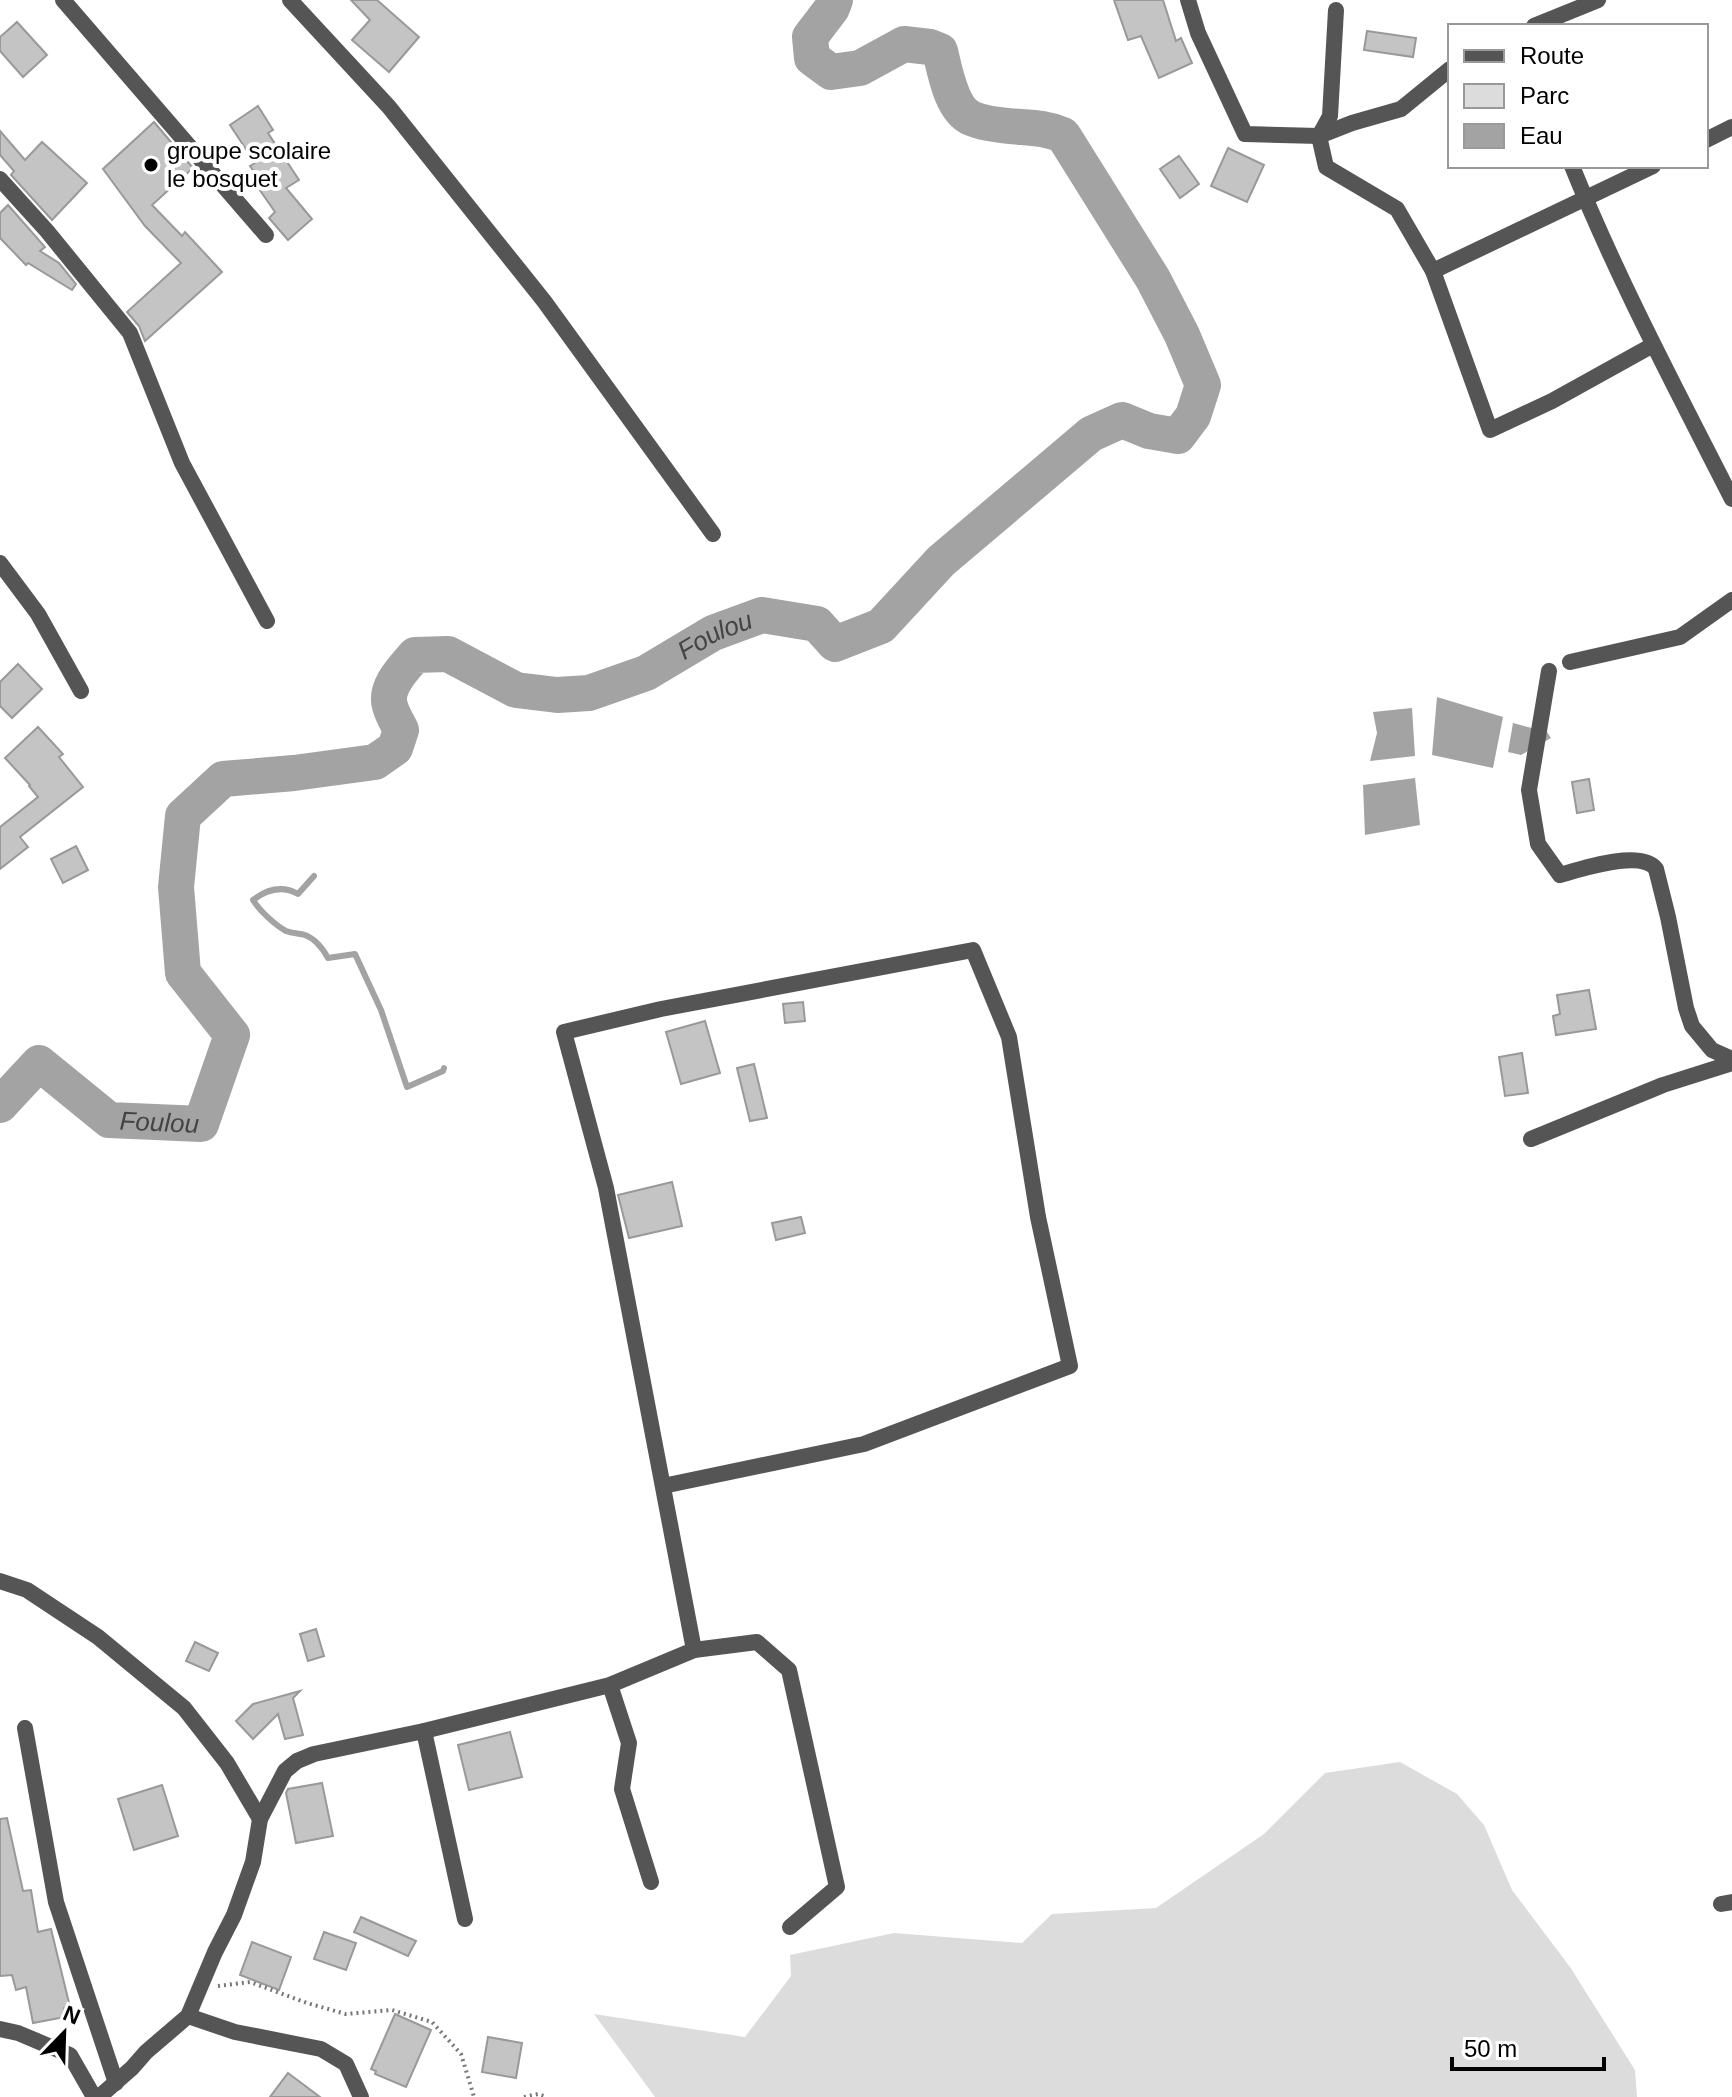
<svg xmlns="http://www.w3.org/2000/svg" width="1732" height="2097" font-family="Arial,sans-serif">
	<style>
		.green { fill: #dcdcdc }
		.water { fill: #a3a3a3 }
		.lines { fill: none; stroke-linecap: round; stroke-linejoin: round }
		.stream { stroke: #a3a3a3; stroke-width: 6 }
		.river { stroke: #a3a3a3; stroke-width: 36 }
		.building { fill: #c4c4c4; stroke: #999; stroke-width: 2 }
		.path { stroke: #777; stroke-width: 4; stroke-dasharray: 2 4; stroke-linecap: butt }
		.street { stroke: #555; stroke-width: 16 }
		.poi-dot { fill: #000; stroke: #fff; stroke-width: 3 }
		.labels { text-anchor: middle; stroke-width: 8; stroke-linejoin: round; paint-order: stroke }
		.poi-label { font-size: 24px; fill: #000; stroke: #fff; text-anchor: start }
		.water-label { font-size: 26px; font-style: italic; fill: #444; stroke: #fff }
	</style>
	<rect width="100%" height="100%" fill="#fff"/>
	<polygon class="green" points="1400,1762 1457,1794 1484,1825 1512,1890 1570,1967 1635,2070 1637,2097 655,2097 594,2014 745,2037 791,1976 790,1955 894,1933 1022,1943 1052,1914 1156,1908 1264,1834 1325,1773"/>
	<g class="water">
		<polygon points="1437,697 1503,717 1493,768 1432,755"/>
		<polygon points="1412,708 1415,756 1370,761 1377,733 1373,712"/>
		<polygon points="1513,723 1547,732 1551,738 1521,755 1508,752"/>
		<polygon points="1415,778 1420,825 1365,835 1363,785"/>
	</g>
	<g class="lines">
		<path class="stream" d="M314,876L298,894C282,885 266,890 253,900C260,911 275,925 286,931C293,934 299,933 305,935C316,939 323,949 328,958L355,954L381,1010L407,1087L443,1071L444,1068"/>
		<path class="river" id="s1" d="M0,1105L39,1063L109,1120L201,1124L232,1035L183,973L176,887L183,816L223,779L294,773L375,762L395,748L401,730C397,722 392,714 390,706C384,687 404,668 415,655L448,654L516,690L557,695L589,693L646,673L713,633L762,615L817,624L835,644L881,626L941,561L1091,434L1122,420L1149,431L1178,436L1193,416L1203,385L1182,335L1153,279L1063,135C1049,129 1036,128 1021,127C1007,126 983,124 971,118C951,109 945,71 940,51L930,47L904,44L860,68L831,72L812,58L810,37L832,8L835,0"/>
	</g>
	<g class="building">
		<polygon points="351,0 377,0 419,37 389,72 352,40 370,20"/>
		<polygon points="1114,0 1163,0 1176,41 1181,38 1192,63 1159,78 1141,36 1128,40"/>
		<polygon points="17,22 47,55 23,77 0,51 0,37"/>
		<polygon points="1367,31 1416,38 1413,57 1364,50"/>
		<polygon points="258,106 273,130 268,133 299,180 286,188 312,219 288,240 269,218 275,212 257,186 262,183 250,166 255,163 230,125"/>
		<polygon points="154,122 193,168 152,205 182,236 185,232 222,272 145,341 139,326 127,312 181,263 145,226 103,169"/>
		<polygon points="0,131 25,160 42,142 87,183 52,220 11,175 14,171 0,155"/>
		<polygon points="1228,148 1264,165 1247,202 1211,186"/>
		<polygon points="1179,156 1199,184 1180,198 1160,169"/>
		<polygon points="8,205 45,247 40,251 59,263 76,284 72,290 28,263 26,265 0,238 0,213"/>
		<polygon points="18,664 42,689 12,718 0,706 0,682"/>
		<polygon points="38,727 63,754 59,757 83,787 20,837 28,847 0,869 0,827 38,797 29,786 30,785 5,758"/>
		<polygon points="1589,779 1594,810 1577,813 1572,782"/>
		<polygon points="76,846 88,870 63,883 51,859"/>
		<polygon points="1589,990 1596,1029 1556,1035 1553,1016 1560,1014 1557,995"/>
		<polygon points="803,1002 805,1021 785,1023 783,1004"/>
		<polygon points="705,1021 720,1073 681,1084 666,1032"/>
		<polygon points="1522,1053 1528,1093 1505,1096 1499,1057"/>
		<polygon points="754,1064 767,1118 750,1121 737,1068"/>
		<polygon points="672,1182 682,1226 629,1238 618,1195"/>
		<polygon points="801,1217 805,1233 776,1240 772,1223"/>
		<polygon points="316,1629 324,1656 308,1661 300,1634"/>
		<polygon points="195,1642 218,1653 209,1671 186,1661"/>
		<polygon points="300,1691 293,1698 303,1735 285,1739 278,1714 253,1739 236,1721 253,1704"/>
		<polygon points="510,1732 522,1777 469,1790 458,1745"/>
		<polygon points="322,1783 333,1836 296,1843 286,1793 288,1789"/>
		<polygon points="162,1785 178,1836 134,1850 118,1799"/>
		<polygon points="7,1818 23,1891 31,1890 38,1932 51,1929 70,2007 64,2008 65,2017 33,2023 26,1987 16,1990 12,1975 0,1976 0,1819"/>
		<polygon points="361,1917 416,1941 408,1956 354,1932"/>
		<polygon points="324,1932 356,1943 346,1970 314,1959"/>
		<polygon points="252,1942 291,1957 279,1990 240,1975"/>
		<polygon points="395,2014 431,2030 406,2087 375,2074 376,2071 371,2069"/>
		<polygon points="488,2037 522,2043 516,2078 482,2072"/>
		<polygon points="288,2073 320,2097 270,2097"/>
	</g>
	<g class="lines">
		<g class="path">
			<polyline points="218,1986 250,1982 307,2003 346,2014 392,2010 432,2022 461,2054 474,2097"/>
			<polyline points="524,2097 538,2094 547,2097"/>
		</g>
		<g class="street">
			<polyline points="63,0 266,235"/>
			<polyline points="290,0 389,107 544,301 713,534"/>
			<polyline points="1188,0 1198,33 1245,134 1319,136 1352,123 1401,109 1450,69"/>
			<polyline points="1336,10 1330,116 1319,136 1326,167 1397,209 1433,271 1490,430 1552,401 1653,345"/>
			<polyline points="1534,26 1598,0"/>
			<polyline points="1706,140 1732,127"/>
			<path d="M1572,166C1618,280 1676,389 1732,499"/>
			<polyline points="0,179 47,231 130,333 182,463 267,621"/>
			<polyline points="1433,271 1653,166"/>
			<polyline points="0,563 38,614 81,691"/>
			<polyline points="1570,662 1680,637 1732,600"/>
			<path d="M1549,671L1529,790L1538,844L1560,875C1581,869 1641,849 1656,869L1668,917L1686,1008L1692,1026L1712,1050L1732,1059"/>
			<polyline points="1531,1139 1663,1085 1732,1063"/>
			<polyline points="0,1581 27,1590 98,1637 184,1708 227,1763 260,1819"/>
			<polyline points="694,1650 757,1642 789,1670 837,1887 790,1927"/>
			<polyline points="610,1685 629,1743 622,1789 651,1882"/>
			<polyline points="25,1728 56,1902 116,2083"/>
			<polyline points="424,1731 465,1919"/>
			<polyline points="1721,1904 1732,1902"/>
			<polyline points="188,2016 235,2032 321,2049 346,2064 361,2097"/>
			<polyline points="0,2029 18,2033 70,2055 94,2097"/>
			<polyline points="99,2097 132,2068 146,2052 188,2016 215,1952 234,1915 253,1862 260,1819 285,1771 297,1761 314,1754 424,1731 610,1685 694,1650 606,1188 564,1032 661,1009 973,950 1009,1037 1038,1217 1070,1366 864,1444 663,1486"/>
		</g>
	</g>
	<circle class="poi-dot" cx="151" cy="165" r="8"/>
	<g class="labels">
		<g class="poi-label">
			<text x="167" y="159">groupe scolaire<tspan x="167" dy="28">le bosquet</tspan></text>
		</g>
		<g class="water-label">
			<text dy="9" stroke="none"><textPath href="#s1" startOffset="1230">Foulou</textPath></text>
			<text dy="9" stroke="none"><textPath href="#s1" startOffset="198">Foulou</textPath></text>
		</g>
	</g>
	<rect x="1448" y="24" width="260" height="144" fill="#ffffff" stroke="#999999" stroke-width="2"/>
	<rect x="1464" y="50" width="40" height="12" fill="#555555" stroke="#999999" stroke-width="2"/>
	<text x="1520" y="64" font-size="24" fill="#000000">Route</text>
	<rect x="1464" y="84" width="40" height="24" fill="#dcdcdc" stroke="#999999" stroke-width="2"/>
	<text x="1520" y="104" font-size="24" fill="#000000">Parc</text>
	<rect x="1464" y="124" width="40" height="24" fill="#a3a3a3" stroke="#999999" stroke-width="2"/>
	<text x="1520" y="144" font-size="24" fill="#000000">Eau</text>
	<g transform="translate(64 2033) rotate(23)" stroke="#ffffff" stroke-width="6" paint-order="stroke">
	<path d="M0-6L14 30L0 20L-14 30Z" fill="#000000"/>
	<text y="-12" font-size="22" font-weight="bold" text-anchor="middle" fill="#000000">N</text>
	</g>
	<path d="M1452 2057v12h152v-12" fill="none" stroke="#000000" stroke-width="4"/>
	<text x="1464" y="2057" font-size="24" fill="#000000" stroke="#ffffff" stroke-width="6" paint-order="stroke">50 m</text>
</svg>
